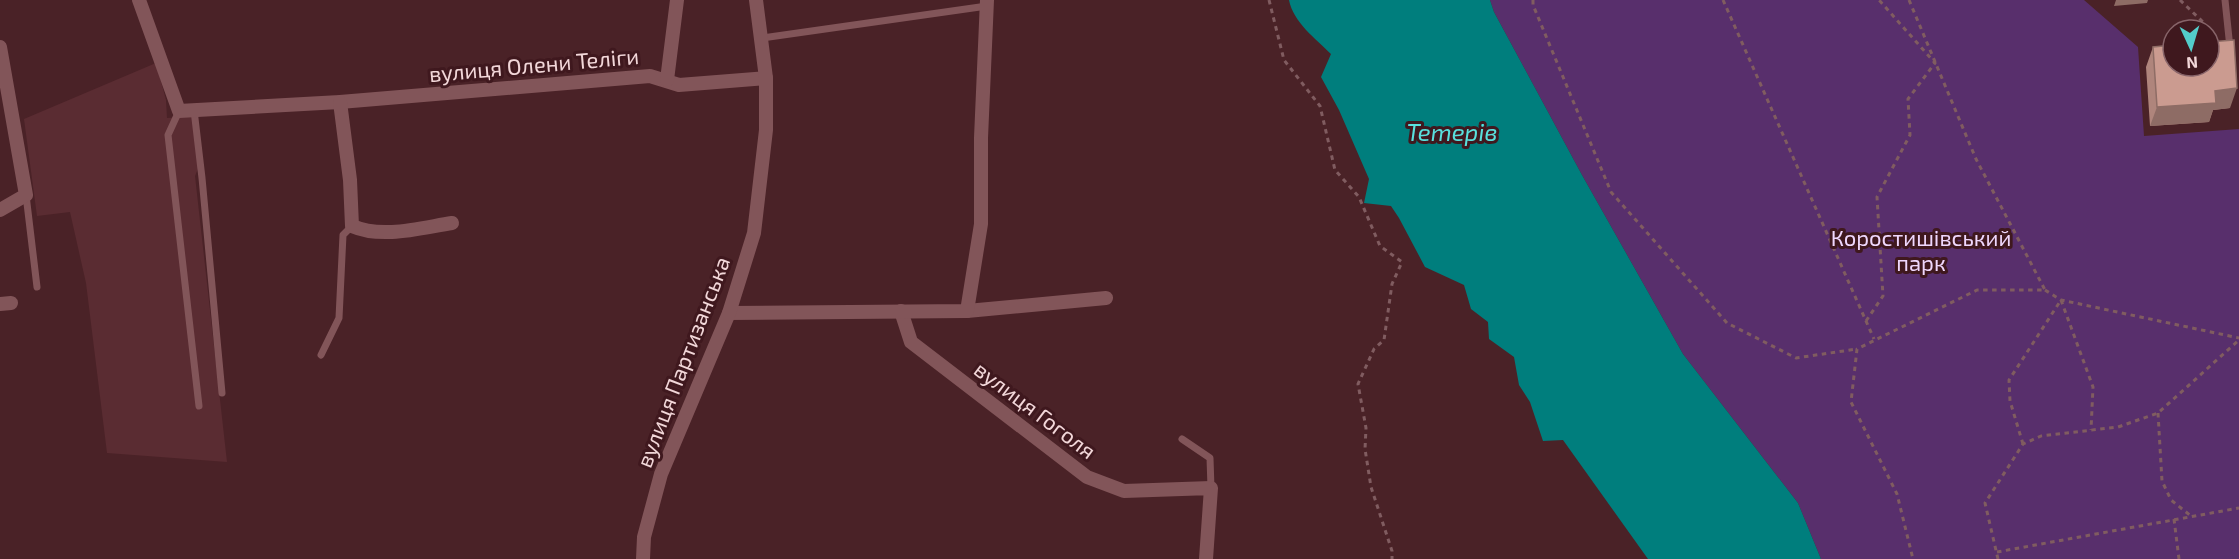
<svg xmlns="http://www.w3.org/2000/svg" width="2239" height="559" font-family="'Exo 2',sans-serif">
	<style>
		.built { fill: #5a2c32 }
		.green { fill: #582f6c }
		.water { fill: #007e7d }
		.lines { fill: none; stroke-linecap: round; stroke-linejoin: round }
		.path { stroke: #805c60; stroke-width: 3; stroke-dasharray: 4.5 4.5; stroke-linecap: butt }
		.lane { stroke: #825559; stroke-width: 7 }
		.street { stroke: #825559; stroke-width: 14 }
		.wall { fill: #af857c }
		.shaded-wall { fill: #8e6c65 }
		.building { fill: #cb9b90; stroke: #8e6c65; stroke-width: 1.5 }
		.labels { text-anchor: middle; stroke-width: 6; stroke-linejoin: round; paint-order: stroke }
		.street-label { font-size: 22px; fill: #f2d7d9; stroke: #3f181e }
		.park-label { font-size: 22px; fill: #efd7fd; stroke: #3f181e }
		.water-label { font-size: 24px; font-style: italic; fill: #59e0dd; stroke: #3f181e }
	</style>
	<rect width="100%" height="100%" fill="#4a2227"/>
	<polygon class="built" points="156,63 166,100 167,118 194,116 199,166 195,176 227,462 107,453 86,283 70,212 37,216 24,119"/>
	<polygon class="green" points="1490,0 2084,0 2138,47 2144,136 2239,129 2239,559 1821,559 1798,503 1683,354 1582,175 1494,12"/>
	<path class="water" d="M1289,0H1490L1494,12L1582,175L1683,354L1798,503L1821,559H1648L1563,440L1543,441L1530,402L1519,385L1514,357L1489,339L1488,322L1471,309L1464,285L1425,267L1399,218L1391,206L1364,203L1369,179L1339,110L1321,77L1331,54C1316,39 1293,22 1289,0Z"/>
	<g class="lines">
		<g class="path">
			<polyline points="1269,0 1284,60 1320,106 1335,170 1359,197 1380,246 1402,262 1392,284 1384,340 1374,349 1358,384 1366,428 1365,449 1371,487 1392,551 1392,559"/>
			<polyline points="1533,0 1533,5 1611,192 1727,323 1796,358 1857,349"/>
			<polyline points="1723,0 1874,339"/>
			<polyline points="1909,0 1976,159 2045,290 1977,290 1857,349 1851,402 1897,494 1913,559"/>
			<polyline points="2180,0 2205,24"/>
			<polyline points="2045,290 2061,300 2239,338"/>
			<polyline points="2061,300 2093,387 2091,430"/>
			<polyline points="1866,321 1883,296 1877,197 1910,135 1908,99 1935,63 1879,0"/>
			<polyline points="2158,413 2162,481 2171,500 2191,516"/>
			<polyline points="2023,444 2010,401 2009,380 2061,300"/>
			<polyline points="2174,519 2179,559"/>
			<polyline points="1997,552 2239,508"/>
			<polyline points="1998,559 1985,503 2023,444 2041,436 2118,427 2158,413 2239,340"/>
		</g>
		<g class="lane">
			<polyline points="2225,0 2230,48"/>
			<polyline points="762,38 987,6"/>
			<polyline points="194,110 202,178 222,393"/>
			<polyline points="179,111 168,135 199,406"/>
			<polyline points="26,195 37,287"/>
			<polyline points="321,355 339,318 343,235 352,226"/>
			<polyline points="1182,439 1210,458 1211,488"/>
		</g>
		<g class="street">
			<polyline points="139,0 179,111 340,102 650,76 679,85 766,78"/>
			<polyline points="0,47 26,195 0,210"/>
			<polyline points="667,80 677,0"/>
			<path d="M340,102L350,180L352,226C382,239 420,228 452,223"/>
			<polyline points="0,304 11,303"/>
			<polyline points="901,311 911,342 1087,477 1124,491 1211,488 1206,559"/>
			<polyline points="967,311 1106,298"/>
			<polyline points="729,313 967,311 981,224 981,138 987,0"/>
			<polyline points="643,559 644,537 661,474 729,313 754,233 766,130 766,78 756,0"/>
		</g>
	</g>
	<polygon class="wall" points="2153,47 2230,108 2213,110 2209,122 2150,126 2146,67"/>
	<g class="shaded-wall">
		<polygon points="2116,0 2148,0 2147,3 2114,6"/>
		<polygon points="2237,88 2230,108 2213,110 2209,122 2150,126 2157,107 2215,91"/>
	</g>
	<polygon class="building" points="2234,40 2237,88 2215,91 2216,103 2157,107 2153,47 2173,45 2173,66 2209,66 2209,42"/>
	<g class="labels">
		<g class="street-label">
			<text transform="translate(534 65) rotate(-5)" y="8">вулиця Олени Теліги</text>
			<text transform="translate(683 362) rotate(-69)" y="8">вулиця Партизанська</text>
			<text transform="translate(1035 410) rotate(37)" y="8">вулиця Гоголя</text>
		</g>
		<g class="park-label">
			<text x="1921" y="246">Коростишівський<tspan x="1921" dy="25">парк</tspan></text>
		</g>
		<g class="water-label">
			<text x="1452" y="141">Тетерів</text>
		</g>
	</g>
	<g transform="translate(2191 48) rotate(176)"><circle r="28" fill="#3f181e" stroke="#876469" stroke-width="1.5"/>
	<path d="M0-4.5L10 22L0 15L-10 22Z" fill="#53cdcb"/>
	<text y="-9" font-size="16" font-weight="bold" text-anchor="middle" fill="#f2d7d9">N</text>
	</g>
</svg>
